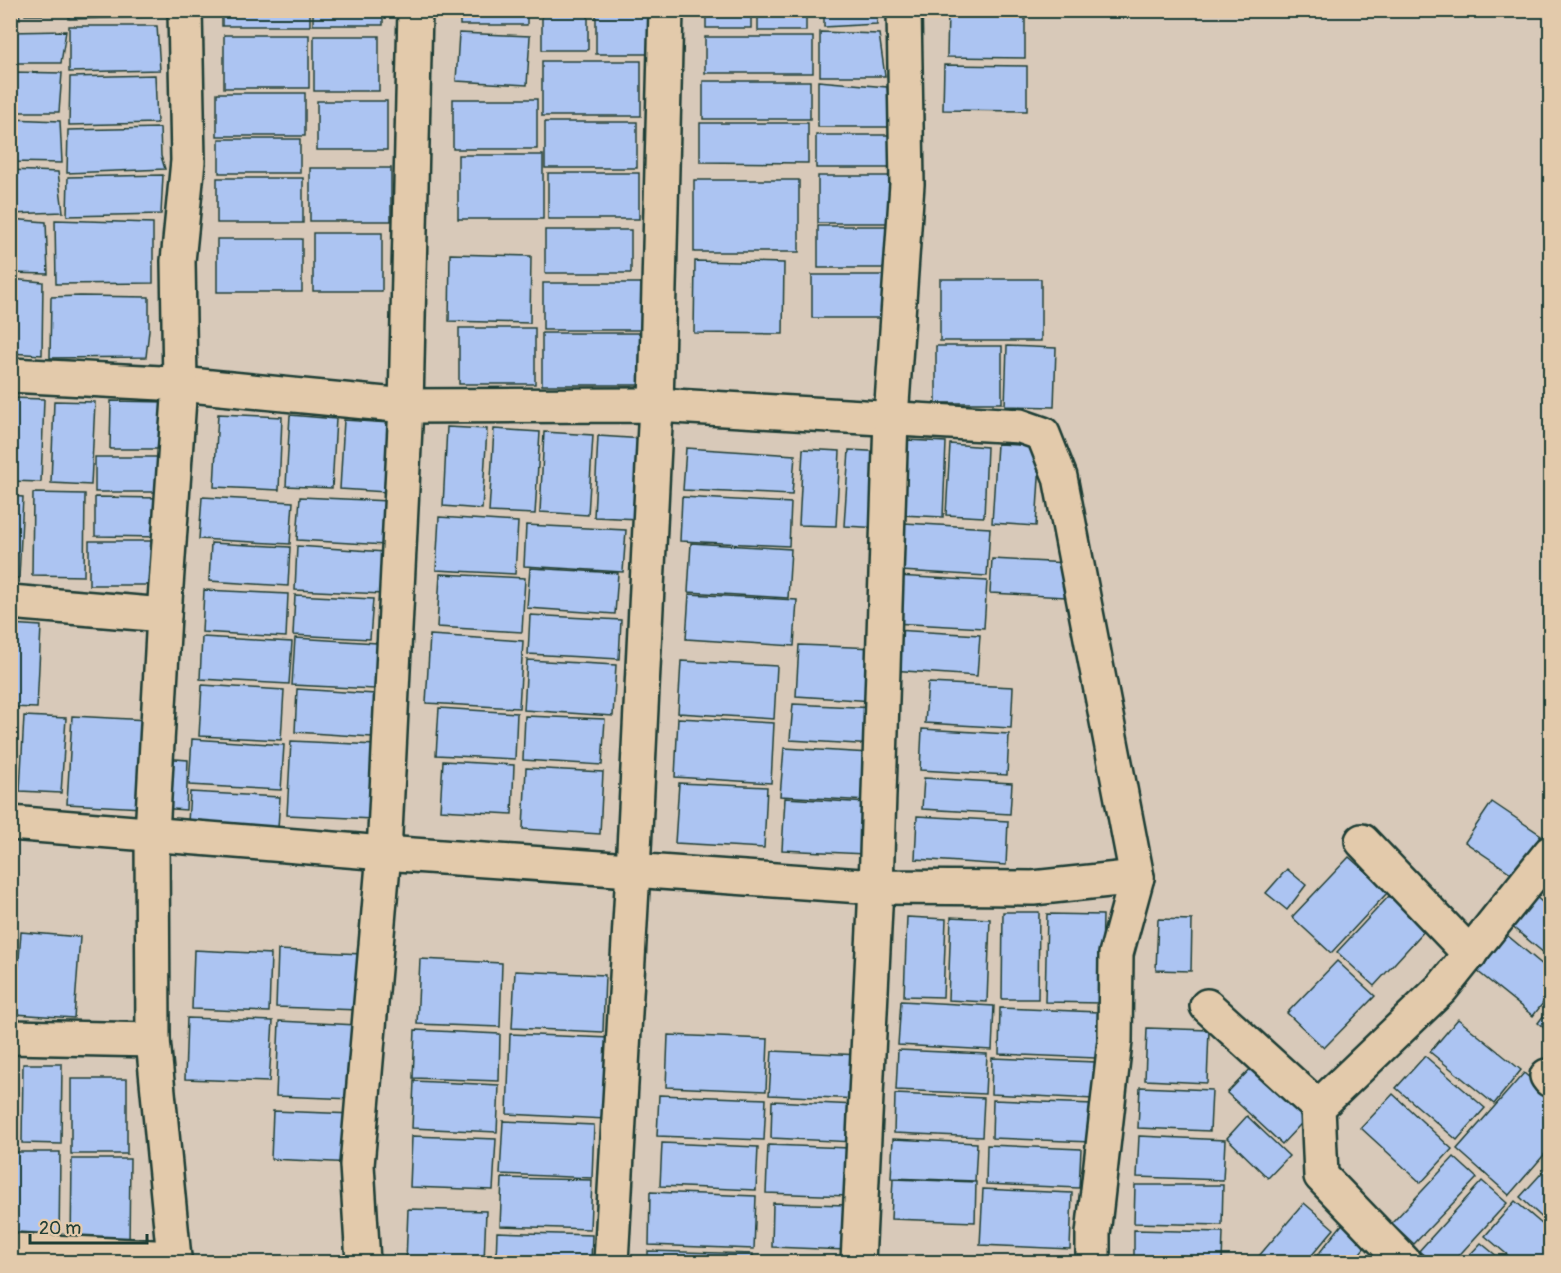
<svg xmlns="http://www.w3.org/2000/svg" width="1561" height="1273" font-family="Pangolin,sans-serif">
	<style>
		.building { fill: #acc4f2; stroke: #1f3d34; stroke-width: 1.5 }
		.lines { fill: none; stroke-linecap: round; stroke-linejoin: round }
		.minor-casing { stroke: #1f3d34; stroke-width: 38 }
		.minor { stroke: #e3caab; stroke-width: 33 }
	</style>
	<rect width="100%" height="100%" fill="#d8c9b9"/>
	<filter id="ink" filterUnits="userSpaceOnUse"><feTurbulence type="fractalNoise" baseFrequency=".0167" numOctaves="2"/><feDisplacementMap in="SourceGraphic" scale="12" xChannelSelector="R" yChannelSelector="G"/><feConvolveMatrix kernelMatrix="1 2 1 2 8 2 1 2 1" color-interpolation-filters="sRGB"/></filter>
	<g filter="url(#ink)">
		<g class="building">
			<polygon points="10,10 19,10 20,19 10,18"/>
			<polygon points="24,10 62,10 63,15 25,15"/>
			<polygon points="69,10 154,10 154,17 69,19"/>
			<rect x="222" y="10" width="88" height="16"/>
			<rect x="313" y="10" width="70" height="15"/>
			<rect x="460" y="10" width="67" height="15"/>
			<rect x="542" y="10" width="46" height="40"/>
			<rect x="596" y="10" width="53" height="44"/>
			<rect x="706" y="10" width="45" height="18"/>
			<rect x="758" y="10" width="48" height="21"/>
			<polygon points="824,10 876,10 877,24 824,27"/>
			<polygon points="948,11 1025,12 1025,58 947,57"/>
			<polygon points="69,26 157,26 160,70 69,72"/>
			<polygon points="66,31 61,63 10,63 10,32"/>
			<polygon points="820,32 879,34 885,76 820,76"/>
			<polygon points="459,33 530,36 527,85 456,81"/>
			<rect x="224" y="35" width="85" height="53"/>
			<rect x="314" y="36" width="65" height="55"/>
			<rect x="705" y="37" width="108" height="36"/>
			<rect x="542" y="61" width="99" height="55"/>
			<polygon points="944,65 1027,66 1027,111 943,110"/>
			<polygon points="10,72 62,73 59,112 10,112"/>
			<polygon points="155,75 157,123 69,125 70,77"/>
			<rect x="703" y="81" width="107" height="38"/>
			<polygon points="818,81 887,87 891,127 818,127"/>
			<rect x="217" y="93" width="88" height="43"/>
			<rect x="453" y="99" width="84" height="50"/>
			<rect x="317" y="101" width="70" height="49"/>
			<polygon points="10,119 60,121 62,163 10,162"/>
			<rect x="545" y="122" width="92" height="46"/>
			<polygon points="700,123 808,123 808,163 700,162"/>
			<polygon points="160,128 161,156 165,169 67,173 68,130"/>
			<rect x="816" y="135" width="81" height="33"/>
			<rect x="219" y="139" width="81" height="34"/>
			<rect x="458" y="155" width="85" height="64"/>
			<rect x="310" y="168" width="81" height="53"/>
			<polygon points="10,170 58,172 63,212 10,214"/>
			<rect x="548" y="173" width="91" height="46"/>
			<polygon points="163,175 161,214 67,216 68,177"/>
			<rect x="818" y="176" width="79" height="47"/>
			<rect x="217" y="178" width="86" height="45"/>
			<rect x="694" y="180" width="105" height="72"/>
			<polygon points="10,219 46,222 48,274 10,273"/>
			<polygon points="55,220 153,223 153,283 56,284"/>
			<rect x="818" y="226" width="72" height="42"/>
			<rect x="545" y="230" width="86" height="43"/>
			<rect x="313" y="233" width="69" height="58"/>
			<rect x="217" y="239" width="85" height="53"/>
			<polygon points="450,254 531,256 530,323 449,321"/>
			<polygon points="695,261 784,263 783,334 694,333"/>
			<rect x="812" y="275" width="76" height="43"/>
			<polygon points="10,279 43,282 42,355 10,353"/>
			<rect x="940" y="279" width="101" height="62"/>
			<rect x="543" y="283" width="102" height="47"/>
			<polygon points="80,296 149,297 149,330 146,357 50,358 51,297"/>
			<rect x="459" y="328" width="76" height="56"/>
			<rect x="542" y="333" width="106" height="52"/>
			<rect x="936" y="346" width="66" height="57"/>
			<polygon points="1007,346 1056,348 1054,407 1005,406"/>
			<polygon points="10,398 44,399 41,482 10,481"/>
			<polygon points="54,401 95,402 91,485 51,483"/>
			<polygon points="111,401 168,402 167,449 110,449"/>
			<polygon points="218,414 282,417 279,490 214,487"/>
			<polygon points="290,415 336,419 332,488 286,486"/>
			<polygon points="344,420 390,423 386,492 340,489"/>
			<polygon points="447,427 487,429 482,509 443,506"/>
			<polygon points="494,429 540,432 535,514 489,512"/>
			<polygon points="544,432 593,435 588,515 540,512"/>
			<polygon points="598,436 645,439 640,519 594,517"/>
			<polygon points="906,440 946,442 943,517 901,515"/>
			<polygon points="950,444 987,447 984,517 946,515"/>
			<polygon points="997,444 1041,446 1036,526 992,523"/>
			<polygon points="686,448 795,455 792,495 683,490"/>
			<polygon points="803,449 840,451 836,526 799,525"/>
			<polygon points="849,450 886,452 882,528 844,526"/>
			<rect x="95" y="457" width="68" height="35"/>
			<polygon points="33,493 85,494 84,576 32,575"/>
			<polygon points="10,496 23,497 19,578 10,578"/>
			<polygon points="95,497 163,498 162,537 95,536"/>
			<polygon points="202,497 293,502 290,544 199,539"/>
			<polygon points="300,497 389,501 386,545 297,540"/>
			<polygon points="682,497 791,503 789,546 680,541"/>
			<polygon points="439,517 518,522 515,574 436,570"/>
			<polygon points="904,523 990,528 987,576 901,571"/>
			<polygon points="526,525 626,530 623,572 524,566"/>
			<polygon points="89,541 156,541 155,585 89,585"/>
			<polygon points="211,543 290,547 288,586 209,581"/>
			<polygon points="691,543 791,549 788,598 688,592"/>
			<polygon points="297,546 385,552 383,594 295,590"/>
			<polygon points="992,559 1069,563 1066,597 990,593"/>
			<polygon points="530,568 618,573 615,614 527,608"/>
			<polygon points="440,574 525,578 522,632 437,627"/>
			<polygon points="896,576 987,581 984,628 893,623"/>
			<polygon points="204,590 288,594 286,637 202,632"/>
			<polygon points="689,594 797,600 794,646 686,639"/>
			<polygon points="295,595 373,599 370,639 293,635"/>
			<polygon points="530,615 621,620 619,659 528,654"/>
			<polygon points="10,624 41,626 37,708 10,707"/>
			<polygon points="894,630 980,635 977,676 891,670"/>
			<polygon points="430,635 523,641 519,708 426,703"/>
			<polygon points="202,637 292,642 289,684 200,679"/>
			<polygon points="295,638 377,643 375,689 292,685"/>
			<polygon points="799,645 877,648 874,701 796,696"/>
			<polygon points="527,660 616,665 613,716 524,710"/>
			<polygon points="681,661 777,666 774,719 678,713"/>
			<polygon points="928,683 1013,687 1011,728 925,723"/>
			<polygon points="202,685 284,690 281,740 199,736"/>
			<polygon points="297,689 375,694 372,737 295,732"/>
			<polygon points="793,704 876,708 875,745 790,740"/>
			<polygon points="439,708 517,713 515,759 436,755"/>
			<polygon points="24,716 66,718 61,793 20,791"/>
			<polygon points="72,716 148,720 143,808 67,804"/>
			<polygon points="525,716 605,719 602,765 523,760"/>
			<polygon points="678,718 774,723 771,783 675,777"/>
			<polygon points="922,729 1009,734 1007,775 920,770"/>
			<polygon points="192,739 284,745 281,790 189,785"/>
			<polygon points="291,741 377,745 373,819 287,815"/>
			<polygon points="784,748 870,753 868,801 780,796"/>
			<polygon points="162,758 188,760 186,810 159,808"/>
			<polygon points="443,761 514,765 512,814 440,810"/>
			<polygon points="526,768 603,772 600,834 523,829"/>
			<polygon points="924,778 1012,783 1010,814 922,809"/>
			<polygon points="679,783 767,787 764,848 675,843"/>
			<polygon points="190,792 280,797 278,828 188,822"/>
			<polygon points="785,798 868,803 865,854 782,850"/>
			<polygon points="1492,802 1541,835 1514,875 1465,842"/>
			<polygon points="917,816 1008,821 1006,865 915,859"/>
			<polygon points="1349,857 1388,892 1331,953 1292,917"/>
			<polygon points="1287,869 1306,885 1287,910 1266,893"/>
			<polygon points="1534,895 1550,909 1550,958 1510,925"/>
			<polygon points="1389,896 1426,929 1374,986 1337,952"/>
			<polygon points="1003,912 1039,912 1038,999 1002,999"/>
			<polygon points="1047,914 1103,915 1101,1003 1045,1002"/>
			<polygon points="907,917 946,919 943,997 904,996"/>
			<polygon points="951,917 990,919 987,1002 948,1000"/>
			<polygon points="1158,919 1192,920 1191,971 1156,970"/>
			<polygon points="1502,931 1550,971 1550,994 1533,1016 1472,967"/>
			<polygon points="21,932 80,937 74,1018 15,1014"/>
			<polygon points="194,950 271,954 269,1012 192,1009"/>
			<polygon points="278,950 362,954 359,1010 276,1007"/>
			<polygon points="420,959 502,963 500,1027 417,1024"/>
			<polygon points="1337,961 1375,996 1324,1048 1287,1013"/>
			<polygon points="515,971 605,975 603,1032 512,1028"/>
			<polygon points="901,1001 994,1006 992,1050 898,1045"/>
			<polygon points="1550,1007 1550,1033 1538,1023"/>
			<polygon points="1000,1008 1098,1012 1096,1058 999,1054"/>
			<polygon points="187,1018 273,1021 269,1082 185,1079"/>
			<polygon points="1458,1019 1521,1070 1494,1104 1430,1052"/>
			<polygon points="279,1021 357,1025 354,1099 276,1096"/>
			<polygon points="1147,1028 1209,1030 1207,1083 1145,1080"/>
			<polygon points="415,1030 500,1034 499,1081 413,1078"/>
			<polygon points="510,1034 610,1038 606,1119 507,1114"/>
			<polygon points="668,1035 768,1039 766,1091 666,1087"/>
			<polygon points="898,1050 987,1054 985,1094 896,1090"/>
			<polygon points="772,1051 862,1055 860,1099 769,1095"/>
			<polygon points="1425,1056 1485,1108 1457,1140 1396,1088"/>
			<polygon points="992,1058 1096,1062 1094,1099 991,1094"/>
			<polygon points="1261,1058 1315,1109 1282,1144 1227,1093"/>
			<polygon points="23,1064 62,1064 61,1144 22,1143"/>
			<polygon points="1524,1073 1550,1096 1550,1148 1509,1195 1457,1149"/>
			<rect x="71" y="1079" width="56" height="75"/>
			<polygon points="414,1081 499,1085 497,1132 412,1128"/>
			<polygon points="1140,1087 1212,1090 1210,1131 1138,1128"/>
			<polygon points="895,1094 984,1098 982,1137 894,1133"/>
			<polygon points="1393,1094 1452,1149 1421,1183 1361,1128"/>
			<polygon points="659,1095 766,1099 764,1140 657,1136"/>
			<polygon points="993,1100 1093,1104 1091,1142 992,1138"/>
			<polygon points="772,1101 857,1105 855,1142 771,1138"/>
			<polygon points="273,1111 355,1114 353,1163 271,1159"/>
			<polygon points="1247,1116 1289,1156 1268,1178 1227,1138"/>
			<polygon points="503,1121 594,1125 592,1178 500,1174"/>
			<polygon points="412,1136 496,1139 493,1190 410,1187"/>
			<polygon points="1139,1136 1225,1140 1223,1180 1137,1177"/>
			<polygon points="893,1139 977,1143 975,1181 891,1178"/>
			<polygon points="662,1143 758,1147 756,1190 660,1186"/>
			<polygon points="768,1145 850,1148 848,1196 766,1193"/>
			<polygon points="987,1145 1081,1149 1079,1188 986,1184"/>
			<polygon points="10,1152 60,1152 59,1243 10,1243"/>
			<polygon points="1454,1157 1477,1178 1414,1244 1392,1223"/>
			<polygon points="72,1159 130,1159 129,1247 71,1247"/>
			<polygon points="1549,1165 1550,1166 1550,1225 1520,1197"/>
			<polygon points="502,1178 592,1180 590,1229 500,1226"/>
			<polygon points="893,1179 976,1182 975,1222 891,1219"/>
			<polygon points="1482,1181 1507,1203 1453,1262 1432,1262 1419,1251"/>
			<polygon points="1135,1185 1223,1185 1222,1225 1134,1223"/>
			<polygon points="983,1189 1072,1193 1070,1249 980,1245"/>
			<polygon points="650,1192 756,1196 754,1249 649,1245"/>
			<polygon points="1515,1201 1550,1231 1550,1262 1516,1262 1485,1236"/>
			<polygon points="773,1203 847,1205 846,1250 772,1247"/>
			<polygon points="1304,1203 1334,1229 1306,1262 1266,1262 1259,1256"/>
			<polygon points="408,1209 486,1211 484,1262 406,1262"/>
			<polygon points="1344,1222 1369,1242 1353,1262 1312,1262"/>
			<polygon points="1134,1230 1223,1232 1222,1262 1134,1262"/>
			<polygon points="497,1232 592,1235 591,1262 496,1262"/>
			<polygon points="1481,1243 1504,1262 1463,1262"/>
			<polygon points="648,1251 753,1254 753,1262 648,1262"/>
			<polygon points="765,1257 844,1259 844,1262 765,1262"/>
			<polygon points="894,1259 973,1262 894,1262"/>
		</g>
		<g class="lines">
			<defs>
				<g id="minor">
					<polyline points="10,375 180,384 406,406 656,405 1020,426 1043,434 1060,477 1137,877"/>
					<polyline points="10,602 164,615"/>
					<polyline points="10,823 384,853 876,887 1033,888 1137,877 1116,954 1115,1041 1093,1234 1093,1262"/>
					<polyline points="1362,841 1470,954"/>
					<polyline points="1207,1006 1318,1107"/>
					<polyline points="10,1037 153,1040"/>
					<polyline points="1547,1076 1550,1080"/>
					<polyline points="10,1250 174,1258"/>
					<polyline points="173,1262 174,1258 153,1040 152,834 164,615 180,384 178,261 188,161 185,10"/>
					<polyline points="363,1262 357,1165 384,853 406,406 415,10"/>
					<polyline points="611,1262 633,870 656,405 666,10"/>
					<polyline points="858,1262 876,887 891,418 907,184 904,10"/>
					<polyline points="1404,1262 1321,1176 1318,1107 1442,988 1550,853"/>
				</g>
			</defs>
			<use href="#minor" class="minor-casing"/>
			<use href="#minor" class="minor"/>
		</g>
	</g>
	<rect width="1561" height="1273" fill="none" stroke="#e3caab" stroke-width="36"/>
	<rect x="18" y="18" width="1525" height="1237" fill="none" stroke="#1f3d34" stroke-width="2" filter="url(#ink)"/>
	<path d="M30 1234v9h117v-9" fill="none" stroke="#1f3d34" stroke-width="3"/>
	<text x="39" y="1234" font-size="18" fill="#1f3d34" stroke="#e3caab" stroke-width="4.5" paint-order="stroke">20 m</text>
</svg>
